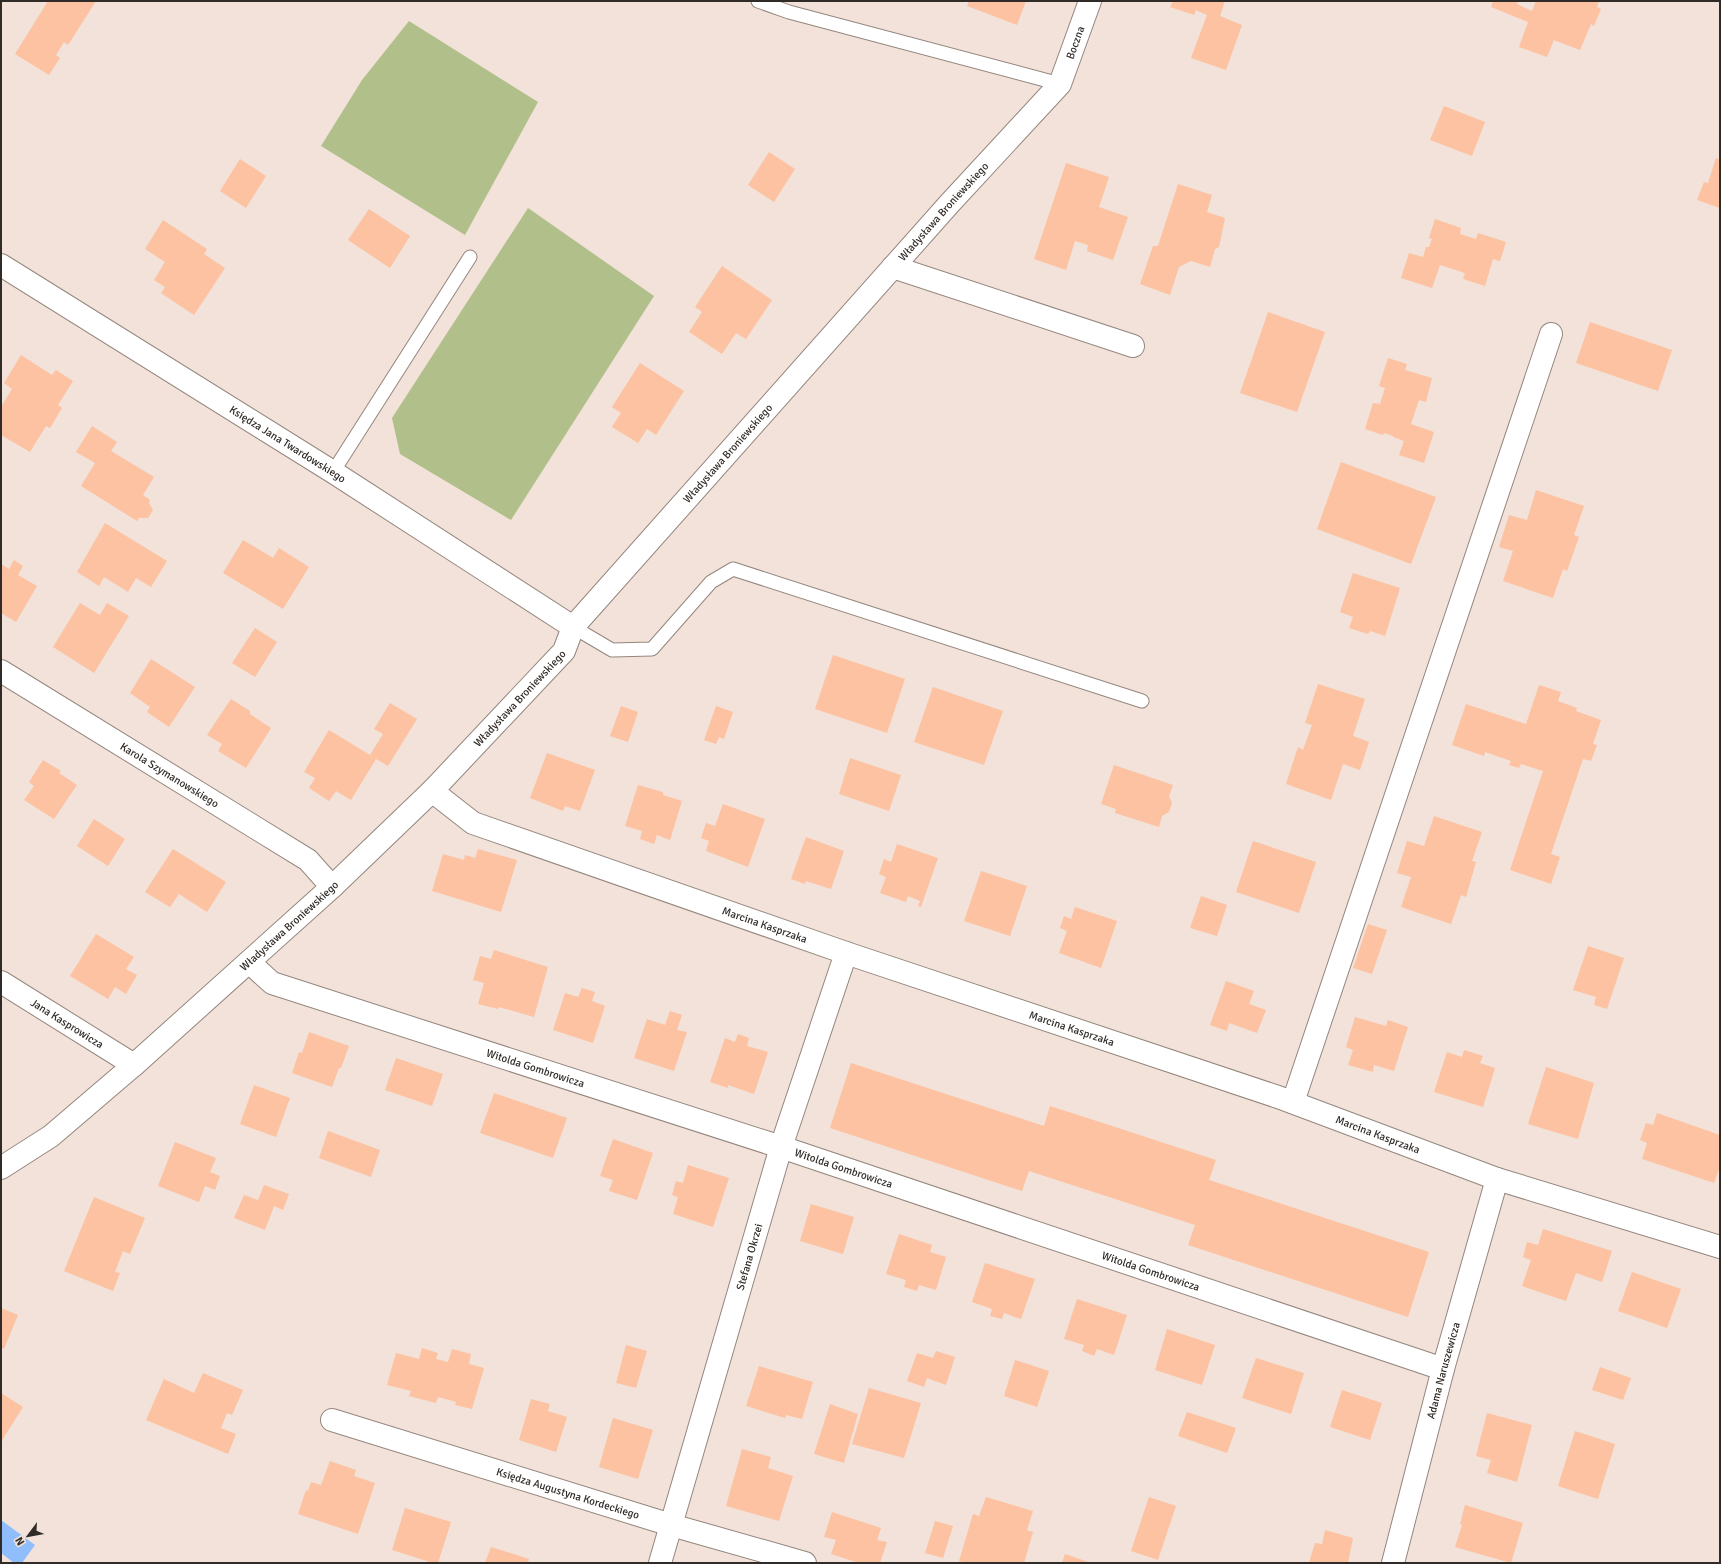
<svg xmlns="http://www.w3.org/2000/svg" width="1721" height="1564" font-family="Signika,sans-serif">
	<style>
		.green { fill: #b1bf8a }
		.water { fill: #90befc }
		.building { fill: #fcc2a1 }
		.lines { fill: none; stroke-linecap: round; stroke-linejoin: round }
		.lane-casing { stroke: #94867e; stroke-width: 15 }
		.street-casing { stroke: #94867e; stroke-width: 24 }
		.lane { stroke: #fff; stroke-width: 13 }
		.street { stroke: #fff; stroke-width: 22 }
		.labels { text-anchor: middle; stroke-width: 3; stroke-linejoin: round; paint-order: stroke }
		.street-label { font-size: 11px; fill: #312b27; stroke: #f2e2d9 }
	</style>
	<rect width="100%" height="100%" fill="#f2e2d9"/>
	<g class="green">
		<polygon points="409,21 538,102 465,235 321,146 362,80"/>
		<polygon points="528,208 654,296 511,520 400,454 392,418"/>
	</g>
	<polygon class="water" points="1,1520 35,1545 22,1563 14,1563 1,1553"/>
	<g class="building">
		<polygon points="48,1 96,1 68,45 64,42 56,55 60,58 49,75 15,54"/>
		<polygon points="969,1 1026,1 1017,25 967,6"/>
		<polygon points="1173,1 1225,1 1220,16 1242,25 1226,70 1191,58 1207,15 1196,10 1194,15 1170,7"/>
		<polygon points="1493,1 1518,1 1517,4 1532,11 1536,1 1599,1 1597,7 1601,9 1594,26 1591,24 1580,50 1554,40 1547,57 1519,47 1528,22 1491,7"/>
		<polygon points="1444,106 1485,122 1472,156 1430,140"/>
		<polygon points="769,152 795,169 774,202 748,185"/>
		<polygon points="1716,158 1720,160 1720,208 1697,200 1704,182 1708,183"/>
		<polygon points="240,159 266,176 246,208 220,191"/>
		<polygon points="1066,163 1109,177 1099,207 1128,217 1113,260 1087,251 1088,245 1075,241 1066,270 1034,259"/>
		<polygon points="1178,184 1212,195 1207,212 1225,218 1219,247 1215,249 1210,267 1191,261 1179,267 1170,295 1140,284 1153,246 1158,246"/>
		<polygon points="369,209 410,236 390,268 348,240"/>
		<polygon points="1435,219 1461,228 1460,234 1476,239 1478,233 1506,242 1500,261 1493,259 1485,286 1463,279 1465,273 1440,265 1432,288 1401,278 1409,253 1423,257 1426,247 1429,247 1432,239 1429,238"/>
		<polygon points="163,220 207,249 204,254 225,268 194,315 161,293 165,287 154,280 165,262 145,249"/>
		<polygon points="722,266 772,300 746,339 736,333 722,354 689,332 702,312 695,307"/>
		<polygon points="1268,312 1325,332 1297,412 1240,393"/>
		<polygon points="1590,322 1672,350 1658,391 1576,363"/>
		<polygon points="21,355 52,375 56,370 73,381 58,405 62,408 50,428 46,426 30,452 1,435 1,407 12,389 4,383"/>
		<polygon points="1388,358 1407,364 1405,370 1432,378 1426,402 1419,400 1411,424 1434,432 1424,463 1399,455 1404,441 1393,437 1393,436 1384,433 1383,435 1365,429 1373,403 1380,404 1385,388 1379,386"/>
		<polygon points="640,363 684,391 656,435 647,429 638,443 612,427 621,413 612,407"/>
		<polygon points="92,426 117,442 111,451 154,477 143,495 150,500 149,503 153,510 148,518 139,518 137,521 81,486 95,463 76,452"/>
		<polygon points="1341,462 1436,497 1411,564 1317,529"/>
		<polygon points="1536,490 1584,506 1574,535 1579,537 1567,571 1563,569 1553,598 1503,581 1513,551 1499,547 1509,515 1527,520"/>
		<polygon points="105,523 167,561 151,587 136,578 128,592 104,577 99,586 77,572"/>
		<polygon points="243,540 273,558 279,548 309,567 283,609 223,573"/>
		<polygon points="14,560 23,566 18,575 37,586 16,622 1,613 1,564 9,569"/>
		<polygon points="1353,573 1400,588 1385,636 1370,631 1368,634 1349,628 1353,617 1340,612"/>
		<polygon points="80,603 100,615 107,603 129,616 94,673 53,647"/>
		<polygon points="255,628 277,642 255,677 232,663"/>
		<polygon points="833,655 905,679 887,733 815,709"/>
		<polygon points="151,659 195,687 169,727 147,712 150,707 130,693"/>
		<polygon points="1318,684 1365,699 1353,736 1369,742 1360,770 1343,764 1331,800 1286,784 1298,747 1303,750 1312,725 1305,723"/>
		<polygon points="1539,685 1561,692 1558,701 1577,708 1576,711 1601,720 1593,744 1597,745 1591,761 1583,759 1551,854 1560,857 1551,884 1510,870 1543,771 1521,764 1519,768 1509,765 1511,761 1485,752 1484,756 1452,745 1466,704 1526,724"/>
		<polygon points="933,687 1003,711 984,765 914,742"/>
		<polygon points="231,699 250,711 250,714 271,728 246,768 218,751 222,744 207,735"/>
		<polygon points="390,703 417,719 388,766 376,759 351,800 336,791 329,801 309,788 315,778 304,772 329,730 370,755 383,734 374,729"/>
		<polygon points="621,706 638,712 628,742 610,736"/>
		<polygon points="716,706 733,712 724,739 719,737 716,744 704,740"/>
		<polygon points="547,753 595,770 580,811 565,806 563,811 530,798"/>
		<polygon points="850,758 901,775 889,811 839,794"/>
		<polygon points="43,760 61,771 59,773 77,785 54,819 24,800 34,786 29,782"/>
		<polygon points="1114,765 1173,785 1169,796 1172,803 1169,812 1162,816 1159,827 1115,813 1116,809 1101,804"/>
		<polygon points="638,785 663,792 663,795 682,801 670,840 657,835 654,844 640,839 642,831 625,826"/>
		<polygon points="723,804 765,819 748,867 706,851 709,841 701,838 706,823 715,826"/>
		<polygon points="1434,816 1482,832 1472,861 1476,862 1466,897 1461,895 1451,924 1401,907 1411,877 1397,873 1407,841 1424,846"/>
		<polygon points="94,819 125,839 108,866 77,846"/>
		<polygon points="806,837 844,851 831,889 806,881 805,884 791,879"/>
		<polygon points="1253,841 1316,862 1299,913 1236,892"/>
		<polygon points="897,844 938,858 921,907 918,906 920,901 908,896 906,902 880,893 886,877 879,874 884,859 891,862"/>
		<polygon points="173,849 226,882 207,912 179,894 170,907 145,892"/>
		<polygon points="478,849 517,860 501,912 432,891 443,854 464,860 465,855 475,858"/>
		<polygon points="981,871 1027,886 1010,936 964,921"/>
		<polygon points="1201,896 1227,905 1217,936 1190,928"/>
		<polygon points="1075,907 1117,921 1101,968 1059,953 1067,931 1060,928 1064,916 1071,919"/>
		<polygon points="1368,924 1387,930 1372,974 1353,968"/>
		<polygon points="96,934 134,957 126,969 137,975 126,994 115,987 108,999 70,976"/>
		<polygon points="1588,946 1624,958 1607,1009 1594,1005 1596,997 1573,990"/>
		<polygon points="494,950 548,967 534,1017 499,1007 498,1009 478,1004 484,983 473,980 480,956 491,959"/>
		<polygon points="1226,981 1254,991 1249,1004 1266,1010 1257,1033 1229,1023 1227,1031 1210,1025"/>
		<polygon points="582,988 595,992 592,1001 605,1006 593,1043 553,1030 565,993 578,997"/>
		<polygon points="670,1011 682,1015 677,1030 687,1032 674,1071 634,1058 647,1019 665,1025"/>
		<polygon points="1355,1017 1386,1026 1388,1020 1408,1027 1394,1071 1374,1065 1373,1072 1348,1065 1353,1050 1346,1047"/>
		<polygon points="309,1032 349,1046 341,1068 339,1068 332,1087 292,1073 299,1052 302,1053"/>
		<polygon points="738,1034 749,1038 747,1046 768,1052 754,1094 728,1085 728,1088 710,1082 725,1038 735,1042"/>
		<polygon points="1464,1050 1483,1056 1480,1063 1495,1068 1483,1107 1434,1092 1447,1052 1462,1057"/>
		<polygon points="396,1058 443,1074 432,1106 385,1090"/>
		<polygon points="851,1063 1044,1126 1050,1106 1106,1124 1216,1160 1209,1180 1429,1252 1408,1317 1188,1245 1195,1225 1029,1171 1022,1191 830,1128"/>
		<polygon points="1546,1067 1594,1083 1578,1139 1528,1124"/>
		<polygon points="254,1085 290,1098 276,1137 240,1124"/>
		<polygon points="494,1093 567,1118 553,1158 480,1133"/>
		<polygon points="1657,1113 1720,1135 1720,1167 1714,1183 1642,1159 1647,1143 1640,1140 1646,1123 1653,1125"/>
		<polygon points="328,1131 380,1150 371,1177 319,1158"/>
		<polygon points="613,1139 653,1153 637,1200 609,1191 613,1180 600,1176"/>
		<polygon points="175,1142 216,1158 210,1172 220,1176 215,1190 205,1186 199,1202 158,1186"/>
		<polygon points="688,1165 729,1178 713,1227 673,1214 678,1197 672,1195 676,1181 683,1183"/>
		<polygon points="264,1185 289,1194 283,1210 274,1206 265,1230 234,1218 244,1195 258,1200"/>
		<polygon points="94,1197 145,1218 130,1254 123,1251 115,1272 120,1273 113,1291 64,1271"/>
		<polygon points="811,1204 854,1217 843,1254 800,1241"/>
		<polygon points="1543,1229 1612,1251 1602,1282 1576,1273 1566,1301 1522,1286 1531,1260 1523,1257 1527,1242 1538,1245"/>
		<polygon points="899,1234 932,1245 930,1252 946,1257 936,1290 919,1285 917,1291 904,1287 906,1280 886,1274"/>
		<polygon points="985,1263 1035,1279 1021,1319 1004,1313 1002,1319 990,1316 992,1309 972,1302"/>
		<polygon points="1632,1272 1681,1289 1667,1328 1618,1311"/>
		<polygon points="1077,1299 1127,1315 1114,1355 1097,1349 1094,1356 1082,1351 1084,1345 1064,1339"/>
		<polygon points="1,1308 18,1315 4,1349 1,1347"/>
		<polygon points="1167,1329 1215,1345 1202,1385 1155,1370"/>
		<polygon points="626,1345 647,1351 636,1388 616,1383"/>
		<polygon points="422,1348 438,1353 436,1359 448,1362 452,1349 471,1354 469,1364 484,1368 472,1409 455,1405 456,1402 438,1397 436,1403 409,1396 411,1391 387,1385 396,1353 419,1359"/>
		<polygon points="936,1351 955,1357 946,1385 927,1378 924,1387 907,1381 917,1353 933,1358"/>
		<polygon points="1256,1358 1304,1373 1291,1414 1242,1398"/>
		<polygon points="1015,1360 1049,1371 1037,1407 1004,1396"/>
		<polygon points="759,1366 813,1382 802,1419 786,1415 785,1418 746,1406"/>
		<polygon points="1600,1367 1631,1378 1623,1400 1592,1390"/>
		<polygon points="203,1373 243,1390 232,1415 227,1413 221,1428 236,1434 228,1454 146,1420 164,1379 194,1393"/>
		<polygon points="869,1388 921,1403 904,1458 852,1444"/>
		<polygon points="1342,1390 1382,1403 1370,1440 1330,1427"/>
		<polygon points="1,1393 23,1407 1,1442"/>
		<polygon points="531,1399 550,1404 548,1411 567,1417 556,1452 519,1440"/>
		<polygon points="830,1404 858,1414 844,1463 814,1454"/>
		<polygon points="1187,1412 1236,1428 1227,1453 1178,1436"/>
		<polygon points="1487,1413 1532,1425 1517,1482 1487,1473 1491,1460 1476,1456"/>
		<polygon points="613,1418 653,1430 638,1479 599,1467"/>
		<polygon points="1575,1431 1615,1444 1598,1499 1558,1486"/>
		<polygon points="742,1449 771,1457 768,1468 793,1476 779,1521 726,1506"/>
		<polygon points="330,1461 356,1470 354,1476 375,1483 358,1534 298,1514 306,1490 308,1491 311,1482 321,1485"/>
		<polygon points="986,1497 1033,1511 1027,1530 1033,1532 1024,1563 966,1563 959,1561 973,1514 979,1516"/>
		<polygon points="1149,1497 1176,1506 1158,1560 1131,1551"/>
		<polygon points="1465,1505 1523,1523 1511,1563 1455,1547 1462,1525 1460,1524"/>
		<polygon points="405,1508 451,1522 438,1563 433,1563 392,1550"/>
		<polygon points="832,1512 881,1528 877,1540 887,1542 880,1563 859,1563 831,1554 836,1540 824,1537"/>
		<polygon points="935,1521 953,1526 943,1558 925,1553"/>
		<polygon points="1325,1530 1353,1538 1348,1563 1309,1563 1315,1543 1322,1544"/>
		<polygon points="491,1547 529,1559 528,1563 485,1563"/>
		<polygon points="1065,1554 1091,1563 1062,1563"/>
	</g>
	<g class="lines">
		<defs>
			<g id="lane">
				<polyline points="758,1 789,12 1060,84"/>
				<polyline points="333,472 470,257"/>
				<polyline points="573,627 612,650 652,649 711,582 733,569 1142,701"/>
			</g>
			<g id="street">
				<path id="s1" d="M1,265L333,472L573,627"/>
				<polyline points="893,267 1133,346"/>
				<path id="s2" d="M1,671L308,860L332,887"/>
				<path id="s3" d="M432,791L473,823L846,953L1278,1097L1497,1179L1720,1247"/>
				<path id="s4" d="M249,962L272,983L781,1147L1443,1369"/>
				<path id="s5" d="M1,982L134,1065"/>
				<polyline points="1293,1102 1551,334"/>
				<path id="s6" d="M1,1168L51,1136L134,1065L332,887L432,791L564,651L573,627L950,203L1060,84L1090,1"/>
				<path id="s7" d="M332,1420L671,1525L805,1563"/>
				<path id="s8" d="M660,1563L781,1147L846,953"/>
				<path id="s9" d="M1393,1563L1443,1369L1497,1179"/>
			</g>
		</defs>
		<use href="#lane" class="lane-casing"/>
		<use href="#street" class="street-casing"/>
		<use href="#lane" class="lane"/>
		<use href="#street" class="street"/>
	</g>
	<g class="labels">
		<g class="street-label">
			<text dy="4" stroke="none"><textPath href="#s6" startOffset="1565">Boczna</textPath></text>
			<text dy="4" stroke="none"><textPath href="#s6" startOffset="1348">Władysława Broniewskiego</textPath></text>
			<text dy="4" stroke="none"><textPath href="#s1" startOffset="338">Księdza Jana Twardowskiego</textPath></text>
			<text dy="4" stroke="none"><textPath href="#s6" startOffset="1024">Władysława Broniewskiego</textPath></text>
			<text dy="4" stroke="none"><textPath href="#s6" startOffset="701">Władysława Broniewskiego</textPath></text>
			<text dy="4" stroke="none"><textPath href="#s2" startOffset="198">Karola Szymanowskiego</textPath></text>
			<text dy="4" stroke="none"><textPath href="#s3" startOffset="361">Marcina Kasprzaka</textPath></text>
			<text dy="4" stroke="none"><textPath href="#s6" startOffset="377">Władysława Broniewskiego</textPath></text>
			<text dy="4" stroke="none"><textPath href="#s5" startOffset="78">Jana Kasprowicza</textPath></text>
			<text dy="4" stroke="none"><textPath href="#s3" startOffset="685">Marcina Kasprzaka</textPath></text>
			<text dy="4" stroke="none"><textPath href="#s4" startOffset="308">Witolda Gombrowicza</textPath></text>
			<text dy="4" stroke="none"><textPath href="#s3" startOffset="1009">Marcina Kasprzaka</textPath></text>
			<text dy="4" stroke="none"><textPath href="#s4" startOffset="632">Witolda Gombrowicza</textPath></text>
			<text dy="4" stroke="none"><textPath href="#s8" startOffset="319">Stefana Okrzei</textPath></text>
			<text dy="4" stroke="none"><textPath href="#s4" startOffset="956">Witolda Gombrowicza</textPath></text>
			<text dy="4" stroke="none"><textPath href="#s9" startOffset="199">Adama Naruszewicza</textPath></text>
			<text dy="4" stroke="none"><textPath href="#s7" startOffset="247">Księdza Augustyna Kordeckiego</textPath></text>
		</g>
	</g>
	<rect width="1721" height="1564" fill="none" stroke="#312b27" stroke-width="4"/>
	<g transform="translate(28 1536) rotate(238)" stroke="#f2e2d9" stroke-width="3" paint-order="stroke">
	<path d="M0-3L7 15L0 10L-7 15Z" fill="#312b27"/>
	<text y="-6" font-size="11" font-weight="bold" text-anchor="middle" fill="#312b27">N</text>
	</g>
</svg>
